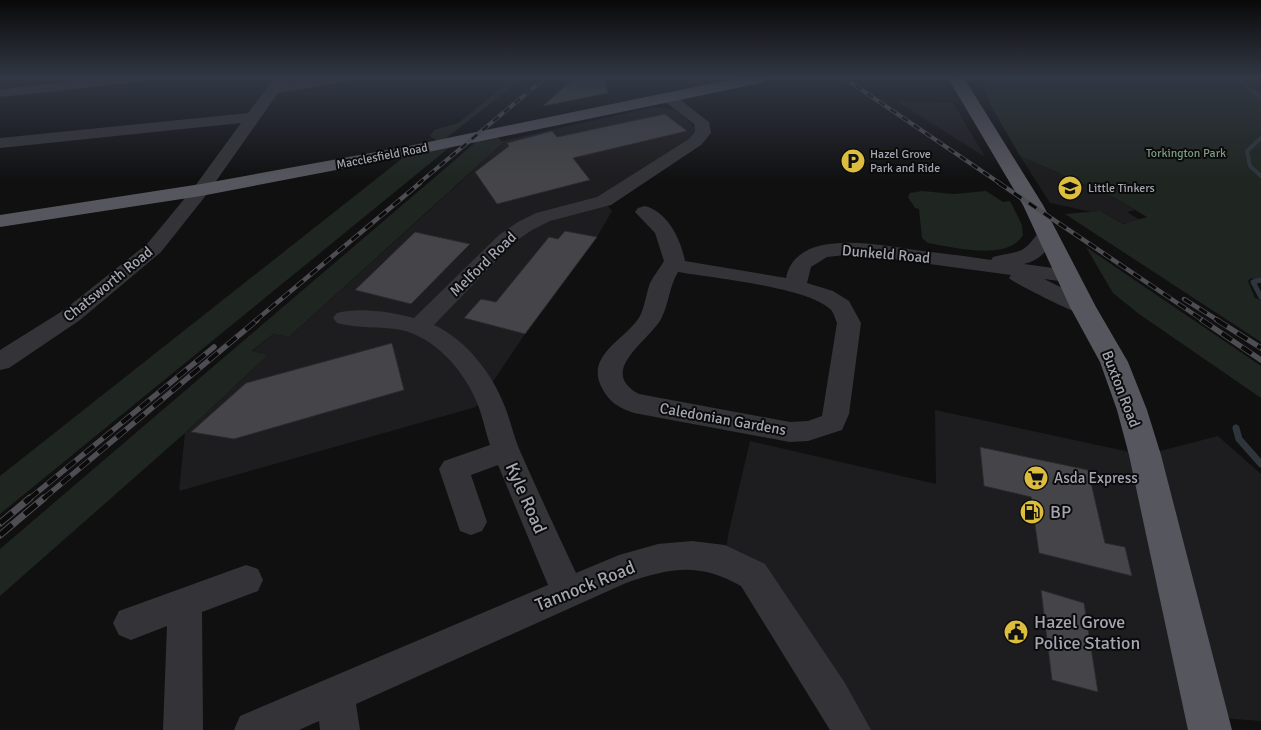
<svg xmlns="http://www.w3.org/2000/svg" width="1261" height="730" font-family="Signika,sans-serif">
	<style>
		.built { fill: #1d1c1e }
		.green { fill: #1f2520 }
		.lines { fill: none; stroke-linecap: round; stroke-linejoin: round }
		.stream-far2 { stroke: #2f353c; stroke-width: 4 }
		.stream-far1 { stroke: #2f353c; stroke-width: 5 }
		.stream { stroke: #2f353c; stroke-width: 7 }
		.building { fill: #454549; stroke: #2b2a2d }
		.minor { fill: #343438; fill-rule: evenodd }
		.trunk { fill: #56565e; fill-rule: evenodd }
		.rail-far3-casing { stroke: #4d4d53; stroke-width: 4 }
		.rail-far2-casing { stroke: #4d4d53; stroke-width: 4.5 }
		.rail-far1-casing { stroke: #4d4d53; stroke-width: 5.5 }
		.rail-casing { stroke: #4d4d53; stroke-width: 7 }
		.rail-far3 { stroke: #0b0b0c; stroke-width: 2.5; stroke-dasharray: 7; stroke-linecap: butt }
		.rail-far2 { stroke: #0b0b0c; stroke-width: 3; stroke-dasharray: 9; stroke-linecap: butt }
		.rail-far1 { stroke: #0b0b0c; stroke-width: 4; stroke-dasharray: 12; stroke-linecap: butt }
		.rail { stroke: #0b0b0c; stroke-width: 5; stroke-dasharray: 16; stroke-linecap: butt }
		.labels { text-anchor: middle; stroke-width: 4; stroke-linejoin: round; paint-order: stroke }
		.far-park-label { font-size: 12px; fill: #7c9a82; stroke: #0b0b0c }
		.far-poi-label { font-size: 12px; fill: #a3a5b1; stroke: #0b0b0c; text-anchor: start }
		.far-street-label { font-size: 12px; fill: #a3a5b1; stroke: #0b0b0c }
		.street-label { font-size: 15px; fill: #a3a5b1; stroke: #0b0b0c }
		.poi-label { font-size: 15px; fill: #a3a5b1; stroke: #0b0b0c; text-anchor: start }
		.near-street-label { font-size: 18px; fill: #a3a5b1; stroke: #0b0b0c }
		.near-poi-label { font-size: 18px; fill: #a3a5b1; stroke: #0b0b0c; text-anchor: start }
	</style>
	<rect width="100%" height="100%" fill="#101011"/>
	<g class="built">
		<polygon points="682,78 733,78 694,87"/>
		<polygon points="898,102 953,103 985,157"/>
		<polygon points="655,107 673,109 691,123 695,132 695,142 604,201 612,211 597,237 525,334 476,407 179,491 185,433 268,355 252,352 273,334 289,337 465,178 503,143 501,141"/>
		<polygon points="1020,156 1117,199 1135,210 1127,212 1140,220 1123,224 1100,211 1092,212 1050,203"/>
		<polygon points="935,410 1144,455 1218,436 1261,474 1261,721 1207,717 1210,730 851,730 725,560 728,535 750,441 936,484"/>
	</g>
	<g class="green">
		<polygon points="514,78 523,78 440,143 430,136 434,130 458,123"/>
		<polygon points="980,78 1261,78 1261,283 1251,278 1248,281 1255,298 1261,300 1261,342 1065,214 1100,211 1123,224 1147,217 1117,199 1020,156 991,106"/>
		<polygon points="490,130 503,143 289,337 273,334 252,351 268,355 185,433 0,596 0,549"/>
		<polygon points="450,147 0,514 0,476 404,157"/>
		<path d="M922,191L954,194L986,191L1003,202L1010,201L1022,225L1023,235C1008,262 953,247 928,243L922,238L919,209L915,208L908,197L910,193Z"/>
		<polygon points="1086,247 1261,366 1261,398 1139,314 1113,293"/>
	</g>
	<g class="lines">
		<g class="stream-far2">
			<polyline points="1241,78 1242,83 1261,98"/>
			<polyline points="1261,138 1247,151 1250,166 1261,176"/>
		</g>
		<polyline class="stream-far1" points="1261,280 1253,282 1261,297"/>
		<polyline class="stream" points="1236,428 1239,439 1261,464"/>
	</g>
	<g class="building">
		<polygon points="574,78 605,78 608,93 543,106"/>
		<polygon points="665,114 687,131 573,158 590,180 497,204 475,172 509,146 507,143 552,131 557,137"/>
		<polygon points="565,231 597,237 525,334 464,318 481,299 496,302 549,237 558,239"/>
		<polygon points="415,232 470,244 411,304 355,290"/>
		<polygon points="392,343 404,390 234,439 191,432 246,383"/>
		<polygon points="980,447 1088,470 1105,543 1125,547 1132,576 1039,553 1031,497 984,486"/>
		<polygon points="1041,590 1084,603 1098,692 1052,680"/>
	</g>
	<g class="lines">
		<g class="minor">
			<polygon points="99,78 146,78 139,82 0,97 0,89"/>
			<polygon points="274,78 288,78 284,83 317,78 352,78 345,82 278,93 207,194 161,252 80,320 9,368 0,370 0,350 64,310 147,244 195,186 241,123 0,148 0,138 248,113"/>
			<path d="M669,94L674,95L709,122L711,133L701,145L611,205L550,221L532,230L513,243L434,325C467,340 493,375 505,407C511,422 514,437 520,451C538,492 557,532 576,573L619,555L658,544L692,541L725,545L765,564L845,683L871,730H830L741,586C698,562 671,568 626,583L356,704L360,730H320L319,721L299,730H234L240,716L548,585L498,465L471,475L487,522L482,531L471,535L460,531L439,469L444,461L490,445C485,430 482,413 475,398C462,369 434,337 401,330C380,326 358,329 337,323L333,318L337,313C360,307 391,312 414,318L499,235L518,222L536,213L597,197L689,139L695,132L694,124L664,101L662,98L664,95Z"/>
			<path d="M645,206C668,212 681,240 685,261L786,278C796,227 879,245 915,250C940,253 965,256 991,260L993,257C1021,250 1022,256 1040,230H1054L1057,234C1049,249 1041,260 1024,264L1075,271L1078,276L1075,281L1067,282L1044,279L1091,302L1094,307L1091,312C1085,313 1081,314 1076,312C1067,309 1012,282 1009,278L1011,275L855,254L827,257L811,267L807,283L833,291L849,301L861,323L849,414L842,430L808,441L790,442L634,413C619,408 609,402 602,388C584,355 627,339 640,316C645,306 646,294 650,283C654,275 660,268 664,261L655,233L635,212L638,208ZM678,272C712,278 807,287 830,309C834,312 835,319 837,323L822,416L808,421L790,422L639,394C597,371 648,342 661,319C669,304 669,287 678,272Z"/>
			<polygon points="246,565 258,569 263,580 258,591 202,612 203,730 163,730 167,626 131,640 119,635 113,623 119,611"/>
		</g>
		<g class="trunk">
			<polygon points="738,78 768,78 761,83 409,156 201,196 0,227 0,215 201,184 409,146"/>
			<polygon points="948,78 964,78 1043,205 1096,307 1128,362 1147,410 1161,455 1232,730 1188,730 1129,455 1117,410 1100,362 1070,307 1023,205"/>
		</g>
		<defs>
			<g id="rail-far3">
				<polyline points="844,78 1001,184"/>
				<polyline points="418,184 545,78"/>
			</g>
			<g id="rail-far2">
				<polyline points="999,183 1204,321"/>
				<polyline points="1184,299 1219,321"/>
				<polyline points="255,321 420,183"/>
			</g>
			<g id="rail-far1">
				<polyline points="1202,320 1261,360"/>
				<polyline points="1217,320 1261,348"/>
				<polyline points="29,499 214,347"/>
				<polyline points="43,499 257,320"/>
			</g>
			<g id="rail">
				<polyline points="0,523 30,498"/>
				<polyline points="0,535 44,498"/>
			</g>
		</defs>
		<use href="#rail-far3" class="rail-far3-casing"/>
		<use href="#rail-far2" class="rail-far2-casing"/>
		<use href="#rail-far1" class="rail-far1-casing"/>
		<use href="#rail" class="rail-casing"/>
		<use href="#rail-far3" class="rail-far3"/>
		<use href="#rail-far2" class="rail-far2"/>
		<use href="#rail-far1" class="rail-far1"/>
		<use href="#rail" class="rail"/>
	</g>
	<linearGradient id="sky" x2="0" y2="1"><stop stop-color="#090909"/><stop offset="0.43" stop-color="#313743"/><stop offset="1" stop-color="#313743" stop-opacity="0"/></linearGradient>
	<rect width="1261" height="180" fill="url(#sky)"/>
	<defs>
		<symbol id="parking-disc" viewBox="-11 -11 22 22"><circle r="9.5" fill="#dcbd3d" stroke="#0b0b0c"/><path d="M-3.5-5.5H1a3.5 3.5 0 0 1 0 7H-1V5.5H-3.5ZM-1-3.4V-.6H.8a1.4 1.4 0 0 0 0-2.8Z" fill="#111"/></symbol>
		<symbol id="school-disc" viewBox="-11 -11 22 22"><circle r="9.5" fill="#dcbd3d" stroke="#0b0b0c"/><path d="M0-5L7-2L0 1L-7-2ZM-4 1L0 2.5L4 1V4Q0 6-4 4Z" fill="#111"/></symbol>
		<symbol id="supermarket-disc" viewBox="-11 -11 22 22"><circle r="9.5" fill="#dcbd3d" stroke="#0b0b0c"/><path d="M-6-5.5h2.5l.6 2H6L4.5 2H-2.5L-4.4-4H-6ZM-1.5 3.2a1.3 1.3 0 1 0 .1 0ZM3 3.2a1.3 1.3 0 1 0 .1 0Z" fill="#111"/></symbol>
		<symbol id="fuel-disc" viewBox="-11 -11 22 22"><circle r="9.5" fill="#dcbd3d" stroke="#0b0b0c"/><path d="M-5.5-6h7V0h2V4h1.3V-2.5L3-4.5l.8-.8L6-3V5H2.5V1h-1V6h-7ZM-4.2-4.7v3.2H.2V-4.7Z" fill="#111"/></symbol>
		<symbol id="civic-disc" viewBox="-11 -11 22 22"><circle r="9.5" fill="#dcbd3d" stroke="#0b0b0c"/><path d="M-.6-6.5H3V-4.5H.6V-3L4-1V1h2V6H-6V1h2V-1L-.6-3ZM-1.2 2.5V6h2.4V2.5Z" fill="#111"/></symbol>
	</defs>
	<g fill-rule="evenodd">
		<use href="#parking-disc" x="839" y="147" width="28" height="28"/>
		<use href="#school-disc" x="1056" y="174" width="28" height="28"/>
		<use href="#supermarket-disc" x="1022" y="464" width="28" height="28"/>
		<use href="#fuel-disc" x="1018" y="498" width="28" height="28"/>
		<use href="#civic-disc" x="1002" y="618" width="28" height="28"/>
	</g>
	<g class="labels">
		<g class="far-park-label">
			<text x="1186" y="157">Torkington Park</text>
		</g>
		<g class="far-poi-label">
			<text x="870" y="158">Hazel Grove<tspan x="870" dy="14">Park and Ride</tspan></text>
			<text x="1088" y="192">Little Tinkers</text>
		</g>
		<g class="far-street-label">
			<text transform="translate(382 156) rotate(-11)" y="4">Macclesfield Road</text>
		</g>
		<g class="street-label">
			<text transform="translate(886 254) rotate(5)" y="5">Dunkeld Road</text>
			<text transform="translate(483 264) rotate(-44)" y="5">Melford Road</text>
			<text transform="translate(108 284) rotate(-39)" y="5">Chatsworth Road</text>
			<text transform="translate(1121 389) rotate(69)" y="5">Buxton Road</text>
			<text transform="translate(723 419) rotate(10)" y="5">Caledonian Gardens</text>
		</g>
		<g class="poi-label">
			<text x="1054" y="483">Asda Express</text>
		</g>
		<g class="near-street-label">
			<text transform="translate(526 498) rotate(66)" y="6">Kyle Road</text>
			<text transform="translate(585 586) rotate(-22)" y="6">Tannock Road</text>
		</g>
		<g class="near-poi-label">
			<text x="1050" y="518">BP</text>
			<text x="1034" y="628">Hazel Grove<tspan x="1034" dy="21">Police Station</tspan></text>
		</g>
	</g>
</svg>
